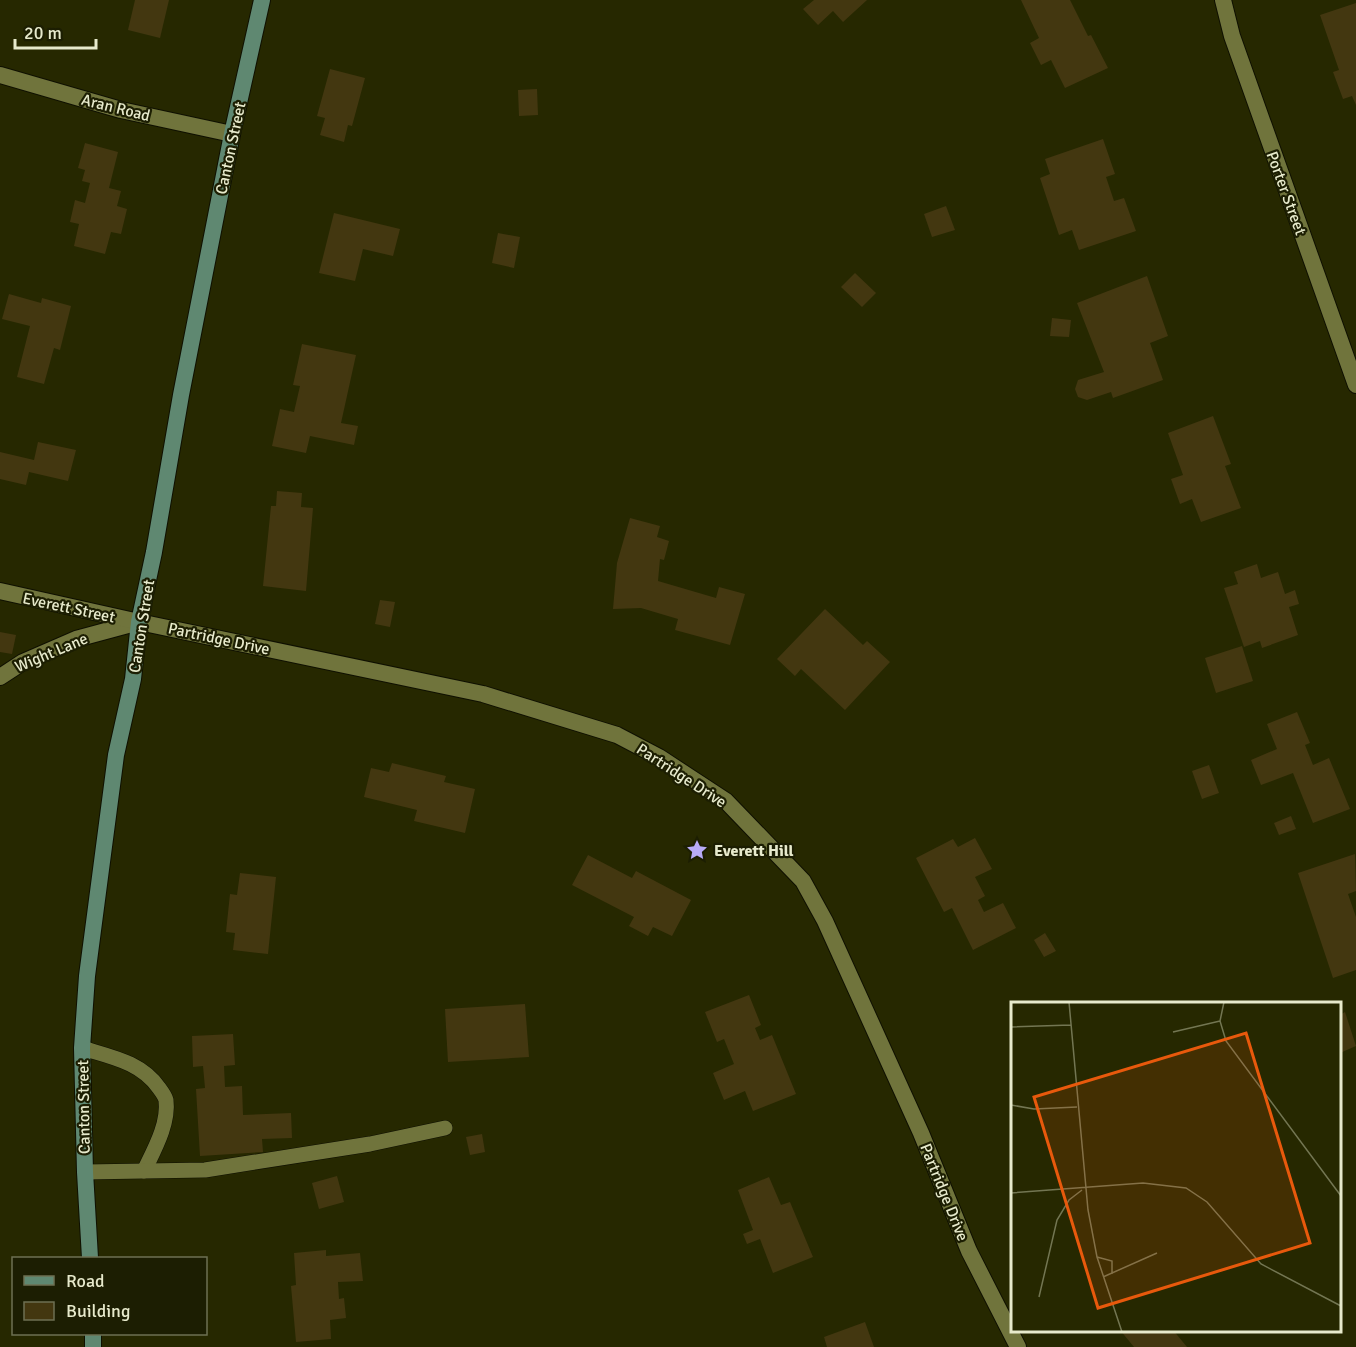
<svg xmlns="http://www.w3.org/2000/svg" width="1356" height="1347" font-family="Signika,sans-serif">
	<style>
		.building { fill: #433710 }
		.lines { fill: none; stroke-linecap: round; stroke-linejoin: round }
		.service-casing { stroke: #0f1000; stroke-width: 16 }
		.minor-casing { stroke: #0f1000; stroke-width: 18 }
		.tertiary-casing { stroke: #0f1000; stroke-width: 18 }
		.secondary-casing { stroke: #0f1000; stroke-width: 18 }
		.service { stroke: #70743c; stroke-width: 15 }
		.minor { stroke: #70743c; stroke-width: 16 }
		.tertiary { stroke: #70743c; stroke-width: 16 }
		.secondary { stroke: #5f8871; stroke-width: 16 }
		.labels { text-anchor: middle; stroke-width: 4.5; stroke-linejoin: round; paint-order: stroke }
		.street-label { font-size: 16px; fill: #e7eacc; stroke: #1c1e02 }
		.poi-label { font-size: 16px; font-weight: bold; fill: #e7eacc; stroke: #1c1e02; text-anchor: start }
		.inset-road { fill: none; stroke: #737652; stroke-width: 1.5 }
		.view { fill: #e8590c; fill-opacity: 0.15; stroke: #e8590c; stroke-width: 3 }
		.inset-edge { fill: none; stroke: #e7eacc; stroke-width: 3 }
	</style>
	<rect width="100%" height="100%" fill="#262800"/>
	<g class="building">
		<polygon points="135,0 169,0 160,38 128,30"/>
		<polygon points="814,0 867,0 843,22 833,11 818,25 803,9"/>
		<polygon points="1021,0 1070,0 1088,36 1091,35 1108,68 1065,88 1051,60 1041,65 1030,43 1039,38"/>
		<polygon points="1356,3 1356,105 1352,96 1343,99 1333,72 1339,70 1320,15"/>
		<polygon points="330,69 365,78 352,126 348,125 344,142 320,135 325,118 317,116"/>
		<polygon points="537,89 538,115 519,116 518,90"/>
		<polygon points="1103,139 1115,174 1106,177 1114,201 1124,198 1136,231 1079,250 1072,230 1059,235 1040,178 1050,174 1045,159"/>
		<polygon points="85,143 118,152 109,188 121,191 117,206 127,209 121,234 111,232 105,254 74,246 79,224 70,222 75,200 85,203 90,183 82,181 85,170 78,168"/>
		<polygon points="946,206 955,230 932,237 924,214"/>
		<polygon points="334,213 400,229 393,256 363,249 355,281 319,273"/>
		<polygon points="498,233 520,237 514,268 492,263"/>
		<polygon points="855,273 876,293 862,307 841,287"/>
		<polygon points="1147,276 1168,336 1150,343 1163,380 1113,398 1111,392 1087,400 1078,397 1075,389 1078,380 1104,372 1077,303"/>
		<polygon points="9,294 41,303 42,298 71,306 60,350 54,348 44,384 17,377 30,326 2,319"/>
		<polygon points="1052,318 1071,320 1069,337 1050,336"/>
		<polygon points="302,344 356,355 341,423 358,426 354,445 310,436 306,453 272,446 280,409 294,412 300,386 293,385"/>
		<polygon points="1213,416 1231,464 1225,466 1241,508 1201,522 1192,499 1180,504 1171,479 1183,475 1168,433"/>
		<polygon points="38,442 76,450 68,481 29,472 26,485 0,479 0,452 34,460"/>
		<polygon points="277,491 302,493 301,507 313,508 306,591 263,586 271,506 276,506"/>
		<polygon points="630,518 660,526 657,537 669,541 664,560 660,559 658,581 716,598 719,587 745,594 730,645 675,630 678,619 641,608 613,609 617,563"/>
		<polygon points="1257,564 1261,578 1278,572 1285,594 1295,590 1299,604 1289,607 1298,635 1262,648 1260,641 1244,647 1224,588 1238,584 1234,572"/>
		<polygon points="380,600 395,602 390,627 375,624"/>
		<polygon points="825,609 863,645 867,641 890,662 845,710 801,669 795,676 777,659"/>
		<polygon points="0,632 16,635 12,654 0,652"/>
		<polygon points="1242,646 1253,681 1216,693 1205,658"/>
		<polygon points="1297,712 1310,743 1305,745 1313,765 1329,758 1350,809 1313,823 1293,773 1261,785 1251,760 1277,749 1267,724"/>
		<polygon points="392,763 446,776 444,782 475,789 465,833 414,821 417,810 364,797 371,768 389,772"/>
		<polygon points="1209,765 1219,793 1202,799 1192,771"/>
		<polygon points="1291,816 1296,829 1279,835 1274,823"/>
		<polygon points="975,838 992,869 975,877 985,896 978,900 984,912 1003,903 1016,928 973,950 952,908 944,912 916,858 953,839 958,847"/>
		<polygon points="1355,854 1356,891 1348,894 1356,917 1356,970 1333,978 1298,873"/>
		<polygon points="588,855 632,878 636,871 691,900 672,936 653,927 648,936 629,926 634,917 572,885"/>
		<polygon points="240,873 276,877 268,954 233,950 235,933 226,932 230,894 237,895"/>
		<polygon points="1045,933 1056,951 1044,957 1034,940"/>
		<polygon points="749,995 761,1025 755,1028 760,1040 772,1035 796,1094 753,1111 745,1091 724,1100 713,1073 734,1064 724,1039 717,1042 705,1012"/>
		<polygon points="525,1004 529,1057 448,1062 445,1009"/>
		<polygon points="1345,1012 1356,1046 1340,1053 1340,1015"/>
		<polygon points="233,1034 235,1065 224,1066 225,1087 242,1086 243,1115 291,1113 292,1138 262,1139 263,1152 200,1156 196,1089 205,1088 203,1066 193,1067 192,1036"/>
		<polygon points="482,1134 485,1152 470,1155 466,1137"/>
		<polygon points="337,1176 344,1202 319,1209 312,1183"/>
		<polygon points="769,1177 781,1205 790,1202 813,1257 773,1273 760,1239 747,1244 743,1234 753,1230 738,1190"/>
		<polygon points="326,1250 326,1256 360,1253 363,1281 338,1282 339,1299 344,1298 346,1318 330,1320 331,1339 296,1342 291,1286 296,1285 294,1253"/>
		<polygon points="865,1322 874,1347 827,1347 824,1337"/>
		<polygon points="1120,1330 1173,1330 1187,1347 1134,1347"/>
	</g>
	<g class="lines">
		<defs>
			<g id="service">
				<path d="M82,1048C111,1057 141,1062 159,1088C162,1092 165,1096 166,1100C169,1124 154,1150 144,1171"/>
				<polyline points="85,1172 205,1170 370,1144 445,1128"/>
			</g>
			<g id="minor">
				<polyline points="1223,0 1232,36 1356,385"/>
				<polyline points="0,75 121,110 232,134"/>
				<polyline points="0,677 23,662 76,639 139,622 483,694 617,735 659,757 726,801 803,881 825,921 921,1133 969,1251 1018,1347"/>
			</g>
			<polyline id="tertiary" points="0,591 139,622"/>
			<g id="secondary">
				<polyline points="90,1258 85,1172 82,1048 87,976 116,755 133,679 139,622 154,552 181,395 232,134 262,0"/>
				<polyline points="93,1334 93,1347"/>
			</g>
		</defs>
		<use href="#service" class="service-casing"/>
		<use href="#minor" class="minor-casing"/>
		<use href="#tertiary" class="tertiary-casing"/>
		<use href="#secondary" class="secondary-casing"/>
		<use href="#service" class="service"/>
		<use href="#minor" class="minor"/>
		<use href="#tertiary" class="tertiary"/>
		<use href="#secondary" class="secondary"/>
	</g>
	<defs>
		<symbol id="sight-bare" viewBox="-9 -9 18 18"><path d="M0-6L1.8-2.2L6-1.7L2.9 1.2L3.7 5.4L0 3.3L-3.7 5.4L-2.9 1.2L-6-1.7L-1.8-2.2Z" fill="#b8abf7" stroke="#1c1e02" stroke-width="2.5" paint-order="stroke"/></symbol>
	</defs>
	<g fill-rule="evenodd">
		<use href="#sight-bare" x="682" y="835" width="30" height="30"/>
	</g>
	<g class="labels">
		<g class="street-label">
			<text transform="translate(116 107) rotate(14)" y="6">Aran Road</text>
			<text transform="translate(230 148) rotate(-78)" y="6">Canton Street</text>
			<text transform="translate(1287 193) rotate(70)" y="6">Porter Street</text>
			<text transform="translate(69 607) rotate(12)" y="6">Everett Street</text>
			<text transform="translate(141 626) rotate(-81)" y="6">Canton Street</text>
			<text transform="translate(219 638) rotate(12)" y="6">Partridge Drive</text>
			<text transform="translate(51 652) rotate(-23)" y="6">Wight Lane</text>
			<text transform="translate(682 775) rotate(33)" y="6">Partridge Drive</text>
			<text transform="translate(83 1107) rotate(-91)" y="6">Canton Street</text>
			<text transform="translate(945 1192) rotate(68)" y="6">Partridge Drive</text>
		</g>
		<g class="poi-label">
			<text x="714" y="856">Everett Hill</text>
		</g>
	</g>
	<g transform="translate(1011 1002)">
		<rect width="330" height="330" fill="#262800"/>
		<path class="inset-road" d="M58,0L77,208L86,255L111,330M213,0L209,19L215,39L330,194M0,25L60,23M162,30L209,19M0,103L23,107L66,105M0,191L132,181L175,186L196,200L250,262L330,304M86,255L101,259V272M92,275L146,251M28,295L46,218L58,198L71,188"/>
		<path class="view" d="M235,31L299,241L87,306L23,95Z"/>
		<rect width="330" height="330" class="inset-edge"/>
	</g>
	<rect x="12" y="1257" width="195" height="78" fill="#1c1e02" stroke="#6d7053" stroke-width="1.5"/>
	<rect x="24" y="1276" width="30" height="9" fill="#5f8871" stroke="#6d7053" stroke-width="1.5"/>
	<text x="66" y="1287" font-size="18" fill="#e7eacc">Road</text>
	<rect x="24" y="1302" width="30" height="18" fill="#433710" stroke="#6d7053" stroke-width="1.5"/>
	<text x="66" y="1317" font-size="18" fill="#e7eacc">Building</text>
	<path d="M15 39v9h81v-9" fill="none" stroke="#e7eacc" stroke-width="3"/>
	<text x="24" y="39" font-size="18" fill="#e7eacc" stroke="#1c1e02" stroke-width="4.5" paint-order="stroke">20 m</text>
</svg>
